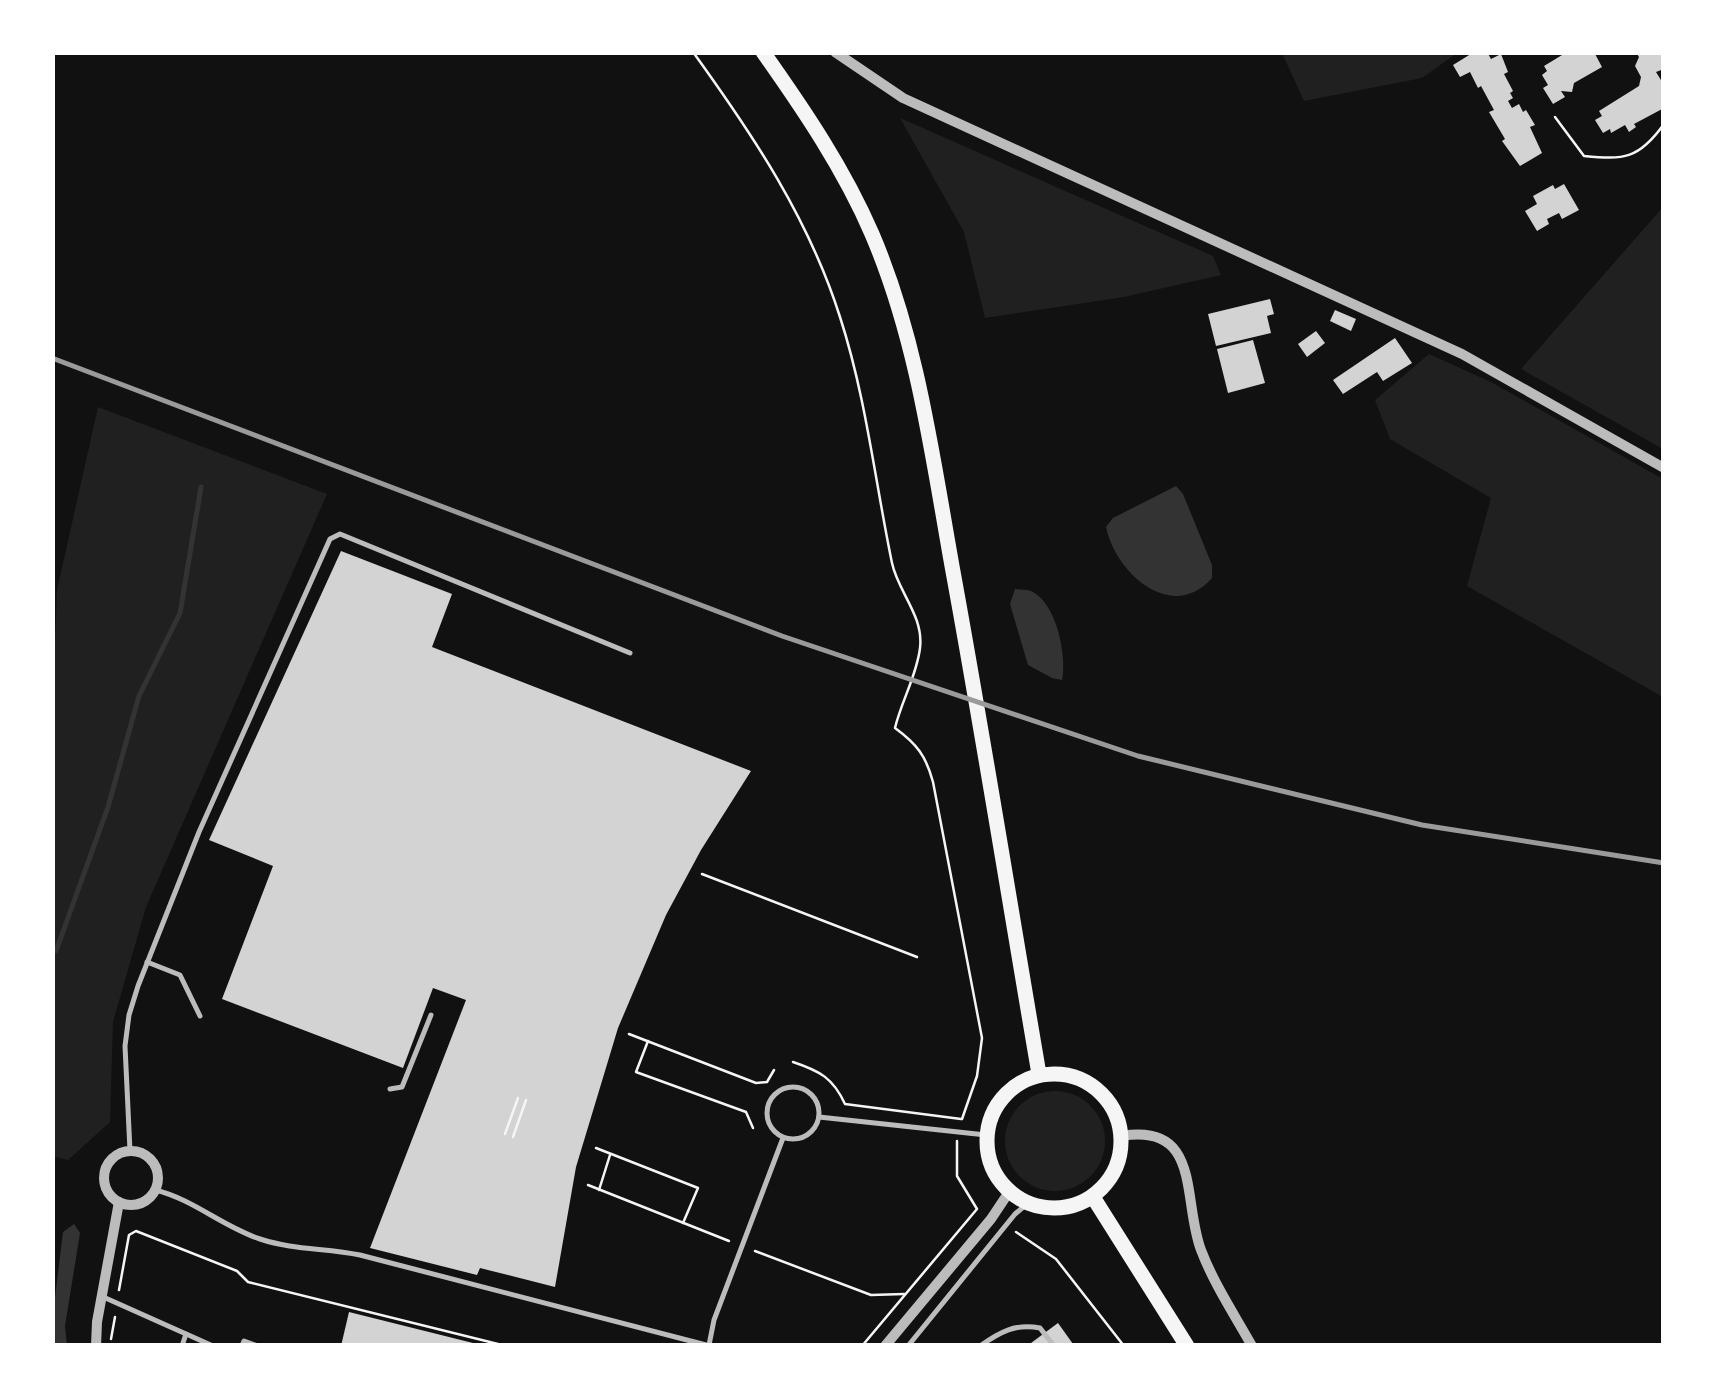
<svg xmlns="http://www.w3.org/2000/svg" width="1716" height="1398" font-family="'Open Sans',sans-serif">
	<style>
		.green { fill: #202020 }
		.water { fill: #333 }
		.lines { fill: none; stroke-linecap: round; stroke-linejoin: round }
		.stream { stroke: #333; stroke-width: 5 }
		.building { fill: #d3d3d3 }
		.path { stroke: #f5f5f5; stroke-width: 2.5 }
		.service { stroke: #bcbcbc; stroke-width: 5 }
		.minor { stroke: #bcbcbc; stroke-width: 10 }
		.primary { stroke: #f5f5f5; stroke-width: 15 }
		.rail { stroke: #9a9a9a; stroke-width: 5 }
	</style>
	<rect width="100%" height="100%" fill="#111"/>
	<g class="green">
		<polygon points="1282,53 1457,53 1422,78 1304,101"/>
		<polygon points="900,118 1213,256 1221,275 1124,297 985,318 964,232"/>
		<polygon points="1663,207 1663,449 1521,369"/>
		<polygon points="1429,354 1491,382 1663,479 1663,697 1467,586 1491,498 1390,439 1375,400"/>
		<polygon points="98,407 327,494 146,907 113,1022 110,1122 68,1160 52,1156 52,722 57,590"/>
		<circle cx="1055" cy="1141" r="50"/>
	</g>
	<g class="water">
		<path d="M1176,486L1183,494L1212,565V578C1171,624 1115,572 1106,527L1113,518Z"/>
		<path d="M1015,589C1020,590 1026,589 1031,591C1057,603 1067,656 1062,680L1052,678L1028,665L1010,604Z"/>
		<polygon points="74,1224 80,1233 65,1326 67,1345 53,1345 53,1314 63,1232"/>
	</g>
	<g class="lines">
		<polyline class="stream" points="56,951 108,807 139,696 180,613 201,487"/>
	</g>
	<g class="building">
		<polygon points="1474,52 1487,52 1491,59 1501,54 1508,72 1504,74 1513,91 1510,93 1513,98 1508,101 1512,108 1519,104 1523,112 1526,110 1535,125 1530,127 1542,153 1520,166 1502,141 1505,139 1489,112 1494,110 1481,86 1478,88 1470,72 1460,77 1453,65"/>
		<polygon points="1567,52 1594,52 1602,67 1574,83 1572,92 1561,91 1565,97 1553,104 1543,88 1548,85 1542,75 1547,71 1544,66"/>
		<polygon points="1636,52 1664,52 1664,69 1656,72 1664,85 1664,108 1634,124 1636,127 1629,132 1625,125 1611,133 1610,129 1603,133 1595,120 1602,116 1599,111 1639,86 1641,77 1635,66 1639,57"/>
		<polygon points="1564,184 1579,210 1562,219 1559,213 1547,219 1549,224 1537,231 1525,211 1537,204 1533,196 1553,185 1555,189"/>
		<polygon points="1270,299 1274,314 1267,316 1271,333 1216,346 1208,314"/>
		<polygon points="1335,310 1356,319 1351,331 1330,321"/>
		<polygon points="1316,331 1325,343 1307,357 1298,344"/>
		<polygon points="1395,338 1412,363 1383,381 1377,372 1343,394 1333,380"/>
		<polygon points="1253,340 1265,383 1228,393 1217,349"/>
		<polygon points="341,551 452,594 432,647 751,771 701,850 666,915 618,1028 576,1167 555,1287 480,1268 477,1275 370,1248 466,1000 433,988 403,1068 222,999 273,866 209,840"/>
		<polygon points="349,1312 477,1344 477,1346 341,1346"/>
		<polygon points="1058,1323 1073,1344 1027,1346"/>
	</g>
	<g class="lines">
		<g class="path">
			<path d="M693,52C753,135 809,219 840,317C866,397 875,481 892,563C898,592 924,616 920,648C917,675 901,702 895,728C917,744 926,756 933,782L982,1038L977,1076L962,1119"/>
			<path d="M1555,117L1584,156C1624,160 1639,159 1664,124"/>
			<polyline points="702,874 917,957"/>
			<polyline points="629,1034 756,1083 767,1082 774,1070"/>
			<polyline points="648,1041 636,1072 746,1112 753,1128"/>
			<path d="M793,1062C820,1071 833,1078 845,1104L961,1119"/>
			<polyline points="505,1134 518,1098"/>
			<polyline points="513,1137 526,1100"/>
			<polyline points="596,1148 698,1188 683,1223"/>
			<polyline points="588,1185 729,1241"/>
			<polyline points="599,1190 610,1155"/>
			<polyline points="1016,1232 1056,1259 1124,1346"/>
			<polyline points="755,1251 871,1295 904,1294"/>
			<polyline points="119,1290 129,1235 136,1231 237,1271 248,1282 506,1346"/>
			<polyline points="111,1339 115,1317"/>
			<polyline points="862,1346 977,1209 957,1176 957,1141"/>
		</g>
		<g class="service">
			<polyline points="147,962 180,975 200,1016"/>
			<circle cx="793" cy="1113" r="26"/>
			<polyline points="390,1089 402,1087 431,1015"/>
			<polyline points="819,1117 986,1135"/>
			<polyline points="130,1151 125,1046 129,1015 138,986 199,832 330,539 340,534 630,653"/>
			<path d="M155,1190C193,1199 223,1227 260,1239C293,1250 326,1248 360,1255L710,1346"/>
			<polyline points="101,1296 213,1346"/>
			<polyline points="709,1345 714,1320 783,1138"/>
			<polyline points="182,1346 186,1334"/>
			<polyline points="242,1346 244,1341 258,1346"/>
			<polyline points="908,1346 1015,1214 1028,1203"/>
			<path d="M980,1346C1000,1332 1016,1323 1040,1328L1054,1346"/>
		</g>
		<g class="minor">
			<polyline points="835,52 903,98 1462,354 1664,468"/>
			<path d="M1122,1136C1202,1123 1182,1200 1201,1250C1214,1284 1234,1314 1252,1346"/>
			<circle cx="131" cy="1178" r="27"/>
			<polyline points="96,1346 97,1322 119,1202"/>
			<polyline points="885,1346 991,1219 1009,1192"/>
		</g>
		<g class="primary">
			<path d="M763,52C804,110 844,169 872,234C917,339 932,454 952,566C983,735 1010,905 1039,1074"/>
			<circle cx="1054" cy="1141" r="67"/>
			<polyline points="1093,1197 1187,1346"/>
		</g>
		<polyline class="rail" points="52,358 782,636 1138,756 1422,825 1664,863"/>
	</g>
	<rect width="1716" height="1398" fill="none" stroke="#ffffff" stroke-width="110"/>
</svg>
